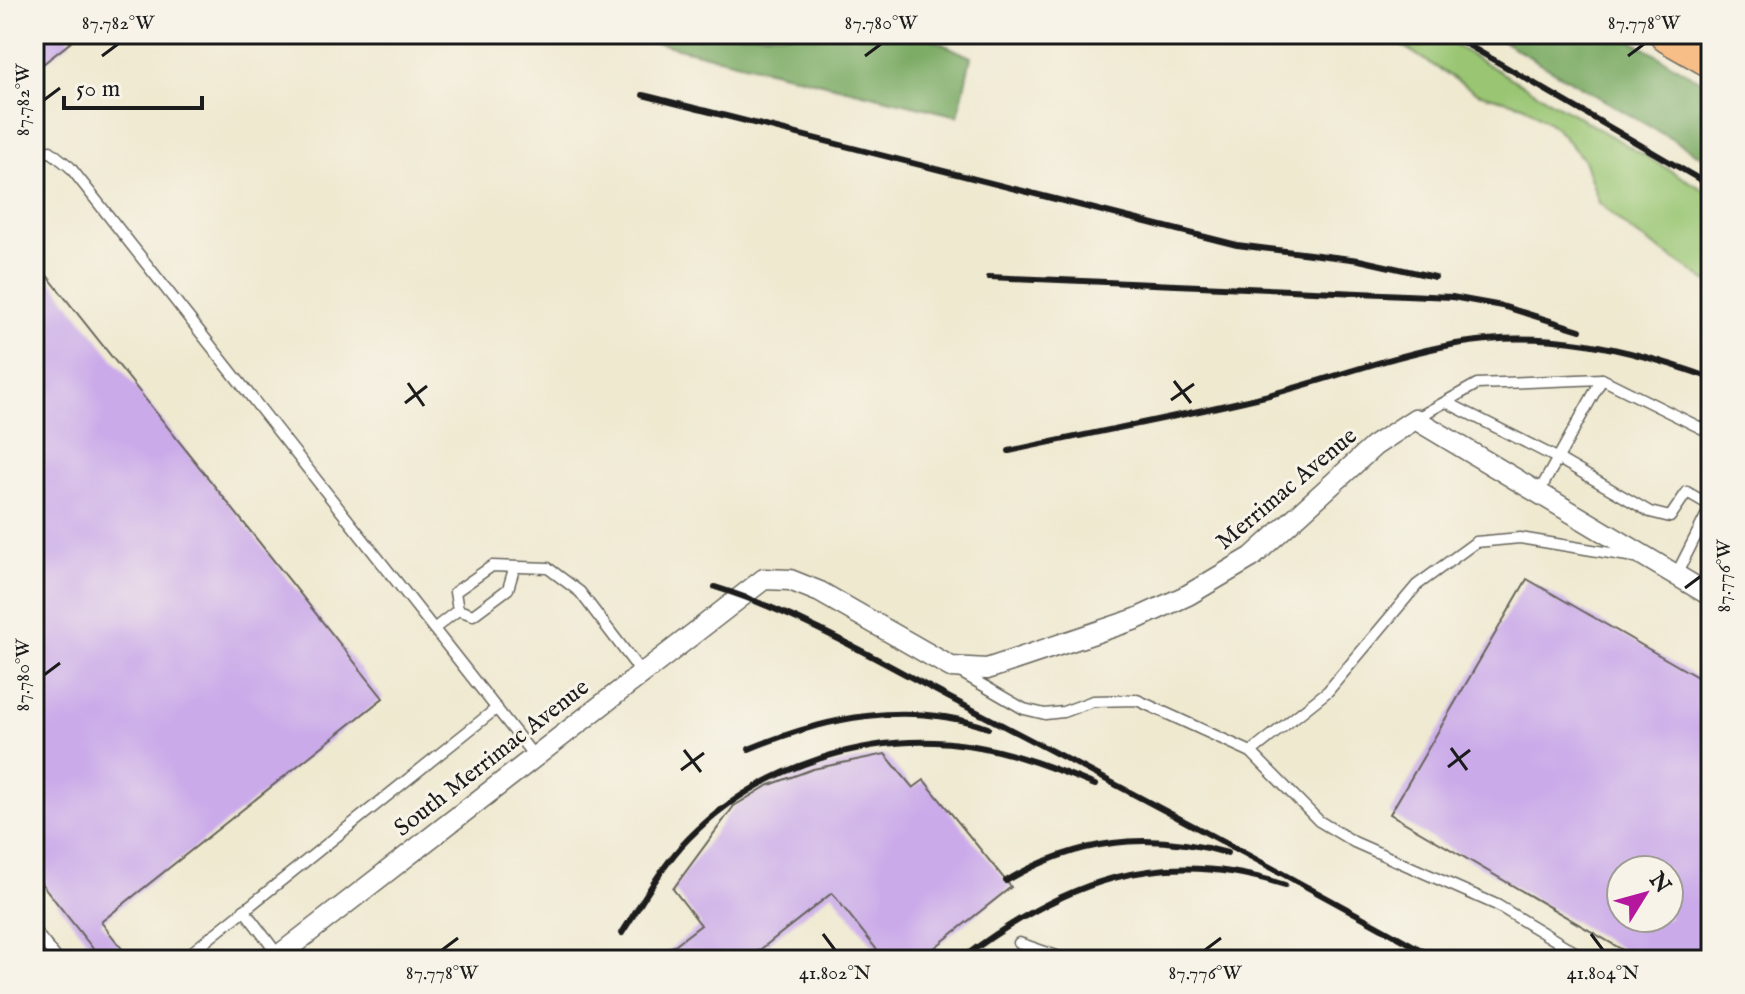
<svg xmlns="http://www.w3.org/2000/svg" width="1745" height="994" font-family="'IM FELL English',serif">
	<style>
		.green { fill: #9ac673; stroke: #5b7148; stroke-width: 2 }
		.forest { fill: #7bab65; stroke: #4c6440; stroke-width: 2 }
		.building { fill: #caaae9; fill-rule: evenodd }
		.lines { fill: none; stroke-linecap: round; stroke-linejoin: round }
		.lane-casing { stroke: #66645b; stroke-width: 13 }
		.street-casing { stroke: #66645b; stroke-width: 23 }
		.highway-casing { stroke: #66645b; stroke-width: 41 }
		.lane { stroke: #fff; stroke-width: 10 }
		.street { stroke: #fff; stroke-width: 20 }
		.highway { stroke: #f7be87; stroke-width: 38 }
		.rail { stroke: #1c1c1c; stroke-width: 6 }
		.ticks { fill: none; stroke: #1c1c1c; stroke-width: 3 }
		.labels { text-anchor: middle; stroke-width: 6; stroke-linejoin: round; paint-order: stroke }
		.street-label { font-size: 24px; fill: #1c1c1c; stroke: #f7f3e8 }
		.neatline { fill: none; stroke: #1c1c1c; stroke-width: 3 }
		.ticks-label { font-size: 20px; text-anchor: middle; fill: #1c1c1c }
	</style>
	<rect width="100%" height="100%" fill="#f7f3e8"/>
	<filter id="ink" filterUnits="userSpaceOnUse"><feTurbulence type="fractalNoise" baseFrequency=".0125" numOctaves="2"/><feDisplacementMap in="SourceGraphic" scale="16" xChannelSelector="R" yChannelSelector="G"/><feConvolveMatrix kernelMatrix="1 2 1 2 8 2 1 2 1" color-interpolation-filters="sRGB"/></filter>
	<filter id="wash" filterUnits="userSpaceOnUse"><feTurbulence type="fractalNoise" baseFrequency=".006" numOctaves="4" result="noise"/><feDisplacementMap in="SourceGraphic" scale="32" xChannelSelector="R" yChannelSelector="G"/><feGaussianBlur stdDeviation="1.8" result="paint"/><feColorMatrix in="noise" values="0 0 0 0 0 0 0 0 0 0 0 0 0 0 0 0 0 1.4 0 .05"/><feComposite in="paint" operator="in"/></filter>
	<g filter="url(#wash)">
		<rect width="100%" height="100%" fill="#efe9d0"/>
		<polygon class="green" points="1384,34 1435,34 1711,194 1711,284 1631,231 1599,203 1584,160 1555,127 1523,105 1477,93"/>
		<g class="forest">
			<polygon points="620,34 921,34 971,57 958,116"/>
			<polygon points="1490,34 1620,34 1711,87 1711,162"/>
		</g>
		<g id="blocks">
			<g class="building">
				<polygon points="34,34 65,34 71,42 34,71"/>
				<polygon points="38,264 383,698 101,922 127,955 121,960 102,960 34,874 34,267"/>
				<path d="M1527,579L1711,685V960H1640L1390,814ZM1621,870H1669V918H1621Z"/>
				<polygon points="885,754 913,788 924,780 1011,887 919,960 885,960 832,893 747,960 655,960 701,925 673,889 734,806 767,786 813,769"/>
			</g>
		</g>
	</g>
	<g filter="url(#ink)">
		<use href="#blocks" fill-opacity="0" stroke="#66645b" stroke-width="2"/>
		<g class="lines">
			<defs>
				<g id="lane">
					<polyline points="34,158 50,151 70,167 534,756"/>
					<polyline points="1446,402 1557,458 1650,512 1670,517 1687,492 1711,506 1676,575"/>
					<polyline points="1415,419 1477,384 1602,379"/>
					<polyline points="1539,492 1602,379 1711,433"/>
					<polyline points="458,610 455,592 492,566 548,568 580,592 641,672"/>
					<polyline points="458,610 473,615 508,589 514,569"/>
					<polyline points="435,628 458,610"/>
					<polyline points="960,672 1024,709 1045,714 1063,712 1093,701 1137,700 1251,752 1319,821 1354,842 1497,905 1588,960"/>
					<polyline points="1251,752 1328,691 1417,585 1476,542 1520,538 1634,557"/>
					<polyline points="244,910 279,956"/>
					<polyline points="34,930 58,960"/>
					<polyline points="1019,943 1068,960"/>
					<polyline points="182,960 497,708"/>
				</g>
				<polyline id="street" points="273,960 764,579 790,580 820,592 951,667 987,669 1136,619 1188,595 1252,557 1374,446 1415,419 1711,596"/>
				<polyline id="highway" points="1669,34 1711,58"/>
			</defs>
			<use href="#lane" class="lane-casing"/>
			<use href="#street" class="street-casing"/>
			<use href="#highway" class="highway-casing"/>
			<use href="#lane" class="lane"/>
			<use href="#street" class="street"/>
			<use href="#highway" class="highway"/>
			<g class="rail">
				<polyline points="1449,34 1711,186"/>
				<polyline points="643,95 1237,245 1359,260 1435,277"/>
				<polyline points="989,277 1452,297 1502,306 1580,330"/>
				<path d="M1009,451C1095,432 1183,416 1269,395C1331,379 1393,355 1456,344C1544,328 1628,348 1711,378"/>
				<path d="M715,587C805,615 889,667 973,710C1129,791 1286,874 1439,960"/>
				<path d="M749,749C826,717 907,700 988,728"/>
				<path d="M1006,881C1077,839 1147,831 1227,853"/>
				<path d="M622,933C643,901 662,865 689,838C761,765 873,729 974,746C1016,753 1056,769 1095,785"/>
				<path d="M960,960C1061,883 1158,844 1285,885"/>
			</g>
		</g>
	</g>
	<path class="ticks" d="M102,56L118,44M865,56L881,44M1628,56L1644,44M44,100L60,88M1174,381L1191,403M408,383L424,406M1171,400L1194,384M405,403L427,386M1685,588L1701,576M44,675L60,663M1451,748L1467,770M684,750L701,772M1448,767L1470,750M681,770L704,753M823,934L835,950M1591,934L1603,950M442,950L458,938M1205,950L1221,938"/>
	<g class="labels">
		<g class="street-label">
			<text transform="translate(1286 488) rotate(-40)" y="8">Merrimac Avenue</text>
			<text transform="translate(491 757) rotate(-38)" y="8">South Merrimac Avenue</text>
		</g>
	</g>
	<rect width="1745" height="994" fill="none" stroke="#f7f3e8" stroke-width="88"/>
	<g transform="translate(1645 894) rotate(53)"><circle r="38" fill="#f7f3e8" stroke="#9f9d96" stroke-width="2"/>
	<path d="M0-6L14 30L0 20L-14 30Z" fill="#b5179e"/>
	<text y="-12" font-size="22" font-weight="bold" text-anchor="middle" fill="#1c1c1c">N</text>
	</g>
	<path d="M64 96v12h138v-12" fill="none" stroke="#1c1c1c" stroke-width="4"/>
	<text x="76" y="96" font-size="24" fill="#1c1c1c" stroke="#f7f3e8" stroke-width="6" paint-order="stroke">50 m</text>
	<rect x="44" y="44" width="1657" height="906" class="neatline"/>
	<g class="ticks-label">
		<text x="118" y="29">87.782°W</text>
		<text x="881" y="29">87.780°W</text>
		<text x="1644" y="29">87.778°W</text>
		<text transform="translate(22 100) rotate(-90)" y="7">87.782°W</text>
		<text transform="translate(1723 576) rotate(-90)" y="7">87.776°W</text>
		<text transform="translate(22 675) rotate(-90)" y="7">87.780°W</text>
		<text x="442" y="979">87.778°W</text>
		<text x="835" y="979">41.802°N</text>
		<text x="1205" y="979">87.776°W</text>
		<text x="1603" y="979">41.804°N</text>
	</g>
</svg>
